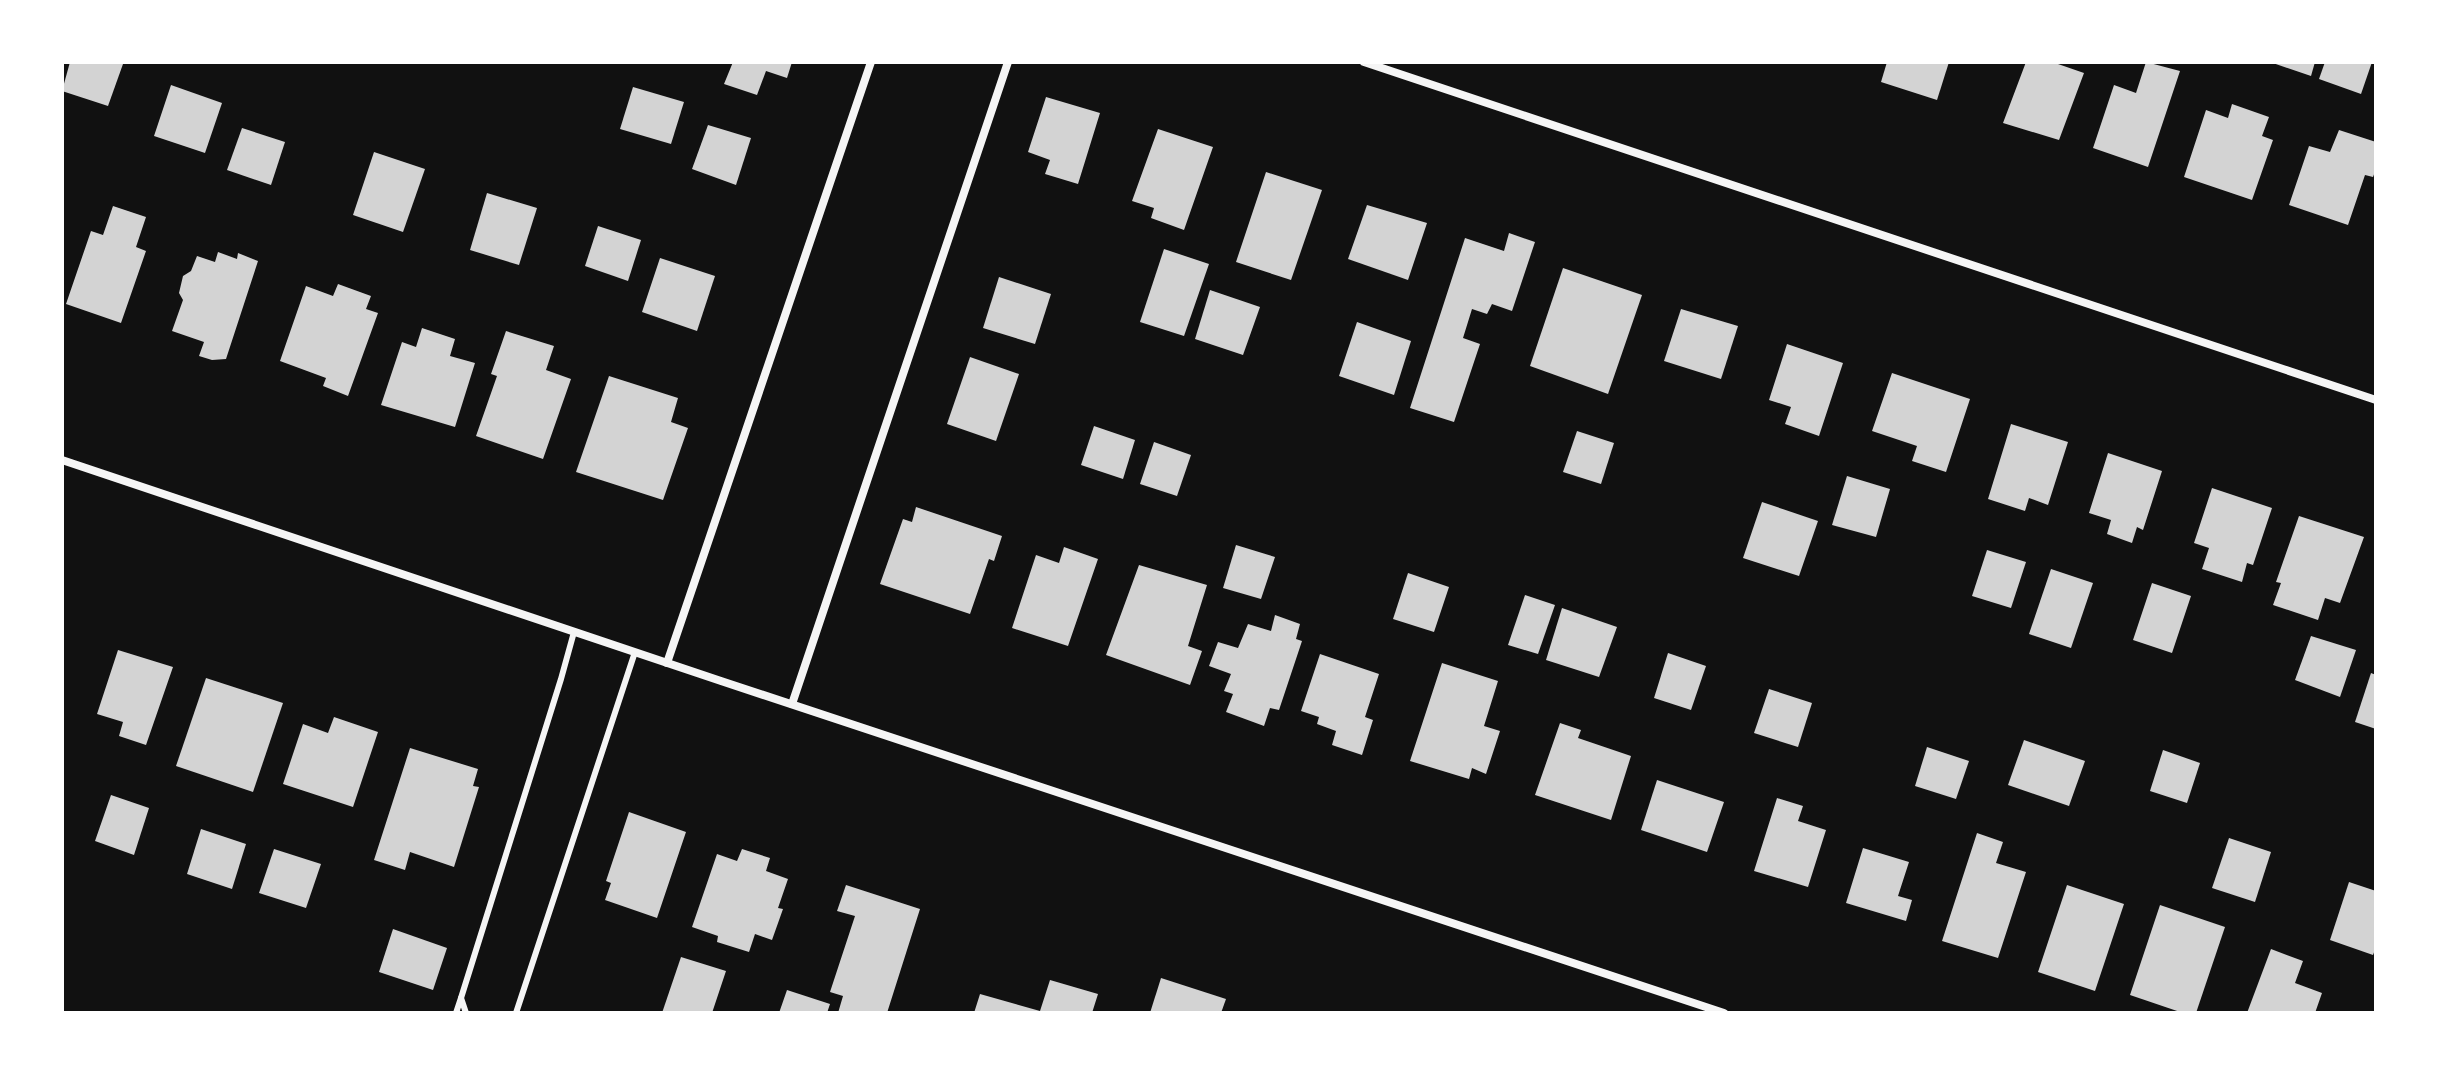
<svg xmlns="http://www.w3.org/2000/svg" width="2438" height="1075" font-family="Georgia,serif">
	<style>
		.building { fill: #d3d3d3 }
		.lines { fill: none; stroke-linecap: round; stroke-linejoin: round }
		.service { stroke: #f5f5f5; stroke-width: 6 }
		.minor { stroke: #f5f5f5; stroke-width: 8 }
	</style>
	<rect width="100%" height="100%" fill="#111"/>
	<g class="building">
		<polygon points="70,62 117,62 123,64 108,106 62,91"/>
		<polygon points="733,62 792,62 787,78 766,71 757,95 724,84"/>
		<polygon points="1887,62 1949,62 1937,100 1881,82"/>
		<polygon points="2026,62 2058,62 2058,64 2084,73 2059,140 2003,123"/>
		<polygon points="2146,62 2180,71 2148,167 2093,148 2114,85 2136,93"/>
		<polygon points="2270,62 2315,62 2311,76"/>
		<polygon points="2325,62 2372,62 2361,94 2319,79"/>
		<polygon points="171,85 222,103 205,153 154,136"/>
		<polygon points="633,87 684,102 671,144 620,129"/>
		<polygon points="1046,97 1100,113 1078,184 1045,174 1050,160 1028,152"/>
		<polygon points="2232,104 2269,117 2262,136 2273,140 2252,200 2184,177 2206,110 2228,118"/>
		<polygon points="708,125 751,138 736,185 692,169"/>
		<polygon points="242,128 285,142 271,185 227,170"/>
		<polygon points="1158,129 1213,147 1184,230 1151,218 1154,208 1132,201"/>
		<polygon points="2339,130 2376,142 2376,169 2373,177 2365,175 2348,225 2289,205 2309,146 2330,152"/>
		<polygon points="374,152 425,169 403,232 353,215"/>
		<polygon points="1266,172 1322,190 1291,280 1236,262"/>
		<polygon points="487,193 537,208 519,265 470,250"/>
		<polygon points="1367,205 1427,223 1408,280 1348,259"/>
		<polygon points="113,206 146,217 136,247 146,251 121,323 66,304 91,231 103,235"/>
		<polygon points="598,226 641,240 628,281 585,266"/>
		<polygon points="1509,233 1535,242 1512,311 1492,304 1487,314 1472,309 1463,338 1480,344 1454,422 1410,408 1465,238 1504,251"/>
		<polygon points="1164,249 1209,264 1184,336 1140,322"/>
		<polygon points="218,252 237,259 238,253 258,261 226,359 212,360 199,356 204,342 172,331 183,300 179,293 183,276 191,271 197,256 215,262"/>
		<polygon points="660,258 715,276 697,331 642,312"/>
		<polygon points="1563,268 1642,295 1608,394 1530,366"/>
		<polygon points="999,277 1051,294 1035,344 983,328"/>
		<polygon points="338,284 371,296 366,309 378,313 348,396 323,386 326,378 280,361 306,286 333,296"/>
		<polygon points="1210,290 1260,307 1243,355 1195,339"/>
		<polygon points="1681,309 1738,326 1721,379 1664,361"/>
		<polygon points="1357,322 1411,341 1394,395 1339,376"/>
		<polygon points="422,328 455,339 450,356 475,363 455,427 381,405 402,342 416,347"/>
		<polygon points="506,331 554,346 546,370 571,379 543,459 476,436 497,376 491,374"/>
		<polygon points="1787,344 1843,363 1819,436 1785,424 1791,407 1769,400"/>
		<polygon points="970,357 1019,374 996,441 947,424"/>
		<polygon points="1892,373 1970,399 1946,472 1912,461 1917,446 1872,431"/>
		<polygon points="609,376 678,398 671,422 688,428 663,500 576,472"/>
		<polygon points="2011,424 2068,442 2048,505 2029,498 2025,511 1988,499"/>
		<polygon points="1094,426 1135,440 1123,479 1081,465"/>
		<polygon points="1577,431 1614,443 1601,484 1563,472"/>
		<polygon points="1154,442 1191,455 1177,496 1140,484"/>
		<polygon points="2108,453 2162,471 2143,530 2137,527 2132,543 2107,534 2111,520 2089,513"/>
		<polygon points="1847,476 1890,489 1876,537 1832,525"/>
		<polygon points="2212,488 2272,508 2253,565 2247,563 2242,582 2202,569 2209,548 2194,543"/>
		<polygon points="1762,502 1818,521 1799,576 1743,558"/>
		<polygon points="916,507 1002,536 994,561 989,559 970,614 880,584 903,519 912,522"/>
		<polygon points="2299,516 2364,537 2340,603 2325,598 2318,620 2273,605 2281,583 2276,582"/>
		<polygon points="1236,545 1275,557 1261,599 1223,588"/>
		<polygon points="1064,547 1098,559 1068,646 1012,628 1036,555 1059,563"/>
		<polygon points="1987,550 2026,562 2011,608 1972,596"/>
		<polygon points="1139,565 1207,585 1188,646 1202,651 1190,685 1106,655"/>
		<polygon points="2051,569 2093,583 2071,648 2029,634"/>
		<polygon points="1408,573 1449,587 1434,632 1393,619"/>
		<polygon points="2152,583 2191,596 2172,653 2133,640"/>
		<polygon points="1525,595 1555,605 1538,654 1508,645"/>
		<polygon points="1562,608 1617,627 1599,677 1546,660"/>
		<polygon points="1275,615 1300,624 1296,639 1302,641 1279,710 1270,708 1264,726 1226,712 1233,694 1224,691 1231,674 1209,666 1218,642 1238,648 1248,624 1271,631"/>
		<polygon points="2311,636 2356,650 2340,697 2295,680"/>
		<polygon points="118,650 173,667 146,745 119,736 123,722 97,714"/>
		<polygon points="1668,653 1706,666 1691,710 1654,698"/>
		<polygon points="1320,654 1379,674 1365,717 1373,720 1362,755 1332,745 1336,731 1317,724 1319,717 1301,711"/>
		<polygon points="1442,663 1498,681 1484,726 1500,731 1486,774 1472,768 1469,779 1410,761"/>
		<polygon points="2371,673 2376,675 2376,729 2355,722"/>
		<polygon points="206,678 283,703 253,792 176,766"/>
		<polygon points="1769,689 1812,703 1798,747 1754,733"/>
		<polygon points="334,717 378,732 353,807 283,784 303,724 328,733"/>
		<polygon points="1560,723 1581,730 1578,738 1631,756 1611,820 1535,795"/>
		<polygon points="2024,740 2085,761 2069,806 2008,785"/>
		<polygon points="1927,747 1969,761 1956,799 1915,786"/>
		<polygon points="410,748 478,769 473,786 479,787 454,867 410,852 405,870 374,860"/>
		<polygon points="2163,750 2200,763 2187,803 2150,791"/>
		<polygon points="1657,780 1724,802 1707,852 1641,830"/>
		<polygon points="111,795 149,808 134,855 95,841"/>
		<polygon points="1777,798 1803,806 1798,821 1826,830 1808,887 1754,871"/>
		<polygon points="629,812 686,832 657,918 605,900 611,883 606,881"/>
		<polygon points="201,829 246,844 232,889 187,874"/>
		<polygon points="1977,833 2003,842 1996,863 2026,872 1998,958 1942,941"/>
		<polygon points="2229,838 2271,852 2255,902 2212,888"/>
		<polygon points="1863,848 1909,862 1898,896 1912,900 1906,921 1846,903"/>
		<polygon points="274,849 321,864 306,908 259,893"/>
		<polygon points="742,849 770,858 766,871 788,879 778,908 783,909 772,940 755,934 749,952 717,942 718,936 692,927 717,854 737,861"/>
		<polygon points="2349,882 2376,891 2376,947 2373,955 2330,940"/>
		<polygon points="846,885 920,909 887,1013 838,1013 843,996 830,992 855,916 837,911"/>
		<polygon points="2067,885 2124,904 2095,991 2038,972"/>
		<polygon points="2160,905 2225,927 2196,1013 2183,1013 2130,995"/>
		<polygon points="393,929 447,948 433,990 379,972"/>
		<polygon points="2271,949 2303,961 2295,983 2322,993 2315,1013 2247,1013"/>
		<polygon points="681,957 726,971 712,1013 662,1013"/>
		<polygon points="1161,978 1226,999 1221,1013 1150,1013"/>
		<polygon points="1050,980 1098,994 1092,1013 974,1013 980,994 1040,1011"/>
		<polygon points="787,990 830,1004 827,1013 779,1013"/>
	</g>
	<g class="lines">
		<g class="service">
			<polyline points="456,1013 461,998"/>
			<polyline points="466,1013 461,998 561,679 574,632"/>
			<polyline points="516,1013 635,652"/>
		</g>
		<g class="minor">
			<polyline points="1364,62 2376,400"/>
			<polyline points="62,460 721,681 1724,1013"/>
			<polyline points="667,663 871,62"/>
			<polyline points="792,704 1008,62"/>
		</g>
	</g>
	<rect width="2438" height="1075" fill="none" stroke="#ffffff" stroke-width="128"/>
</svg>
